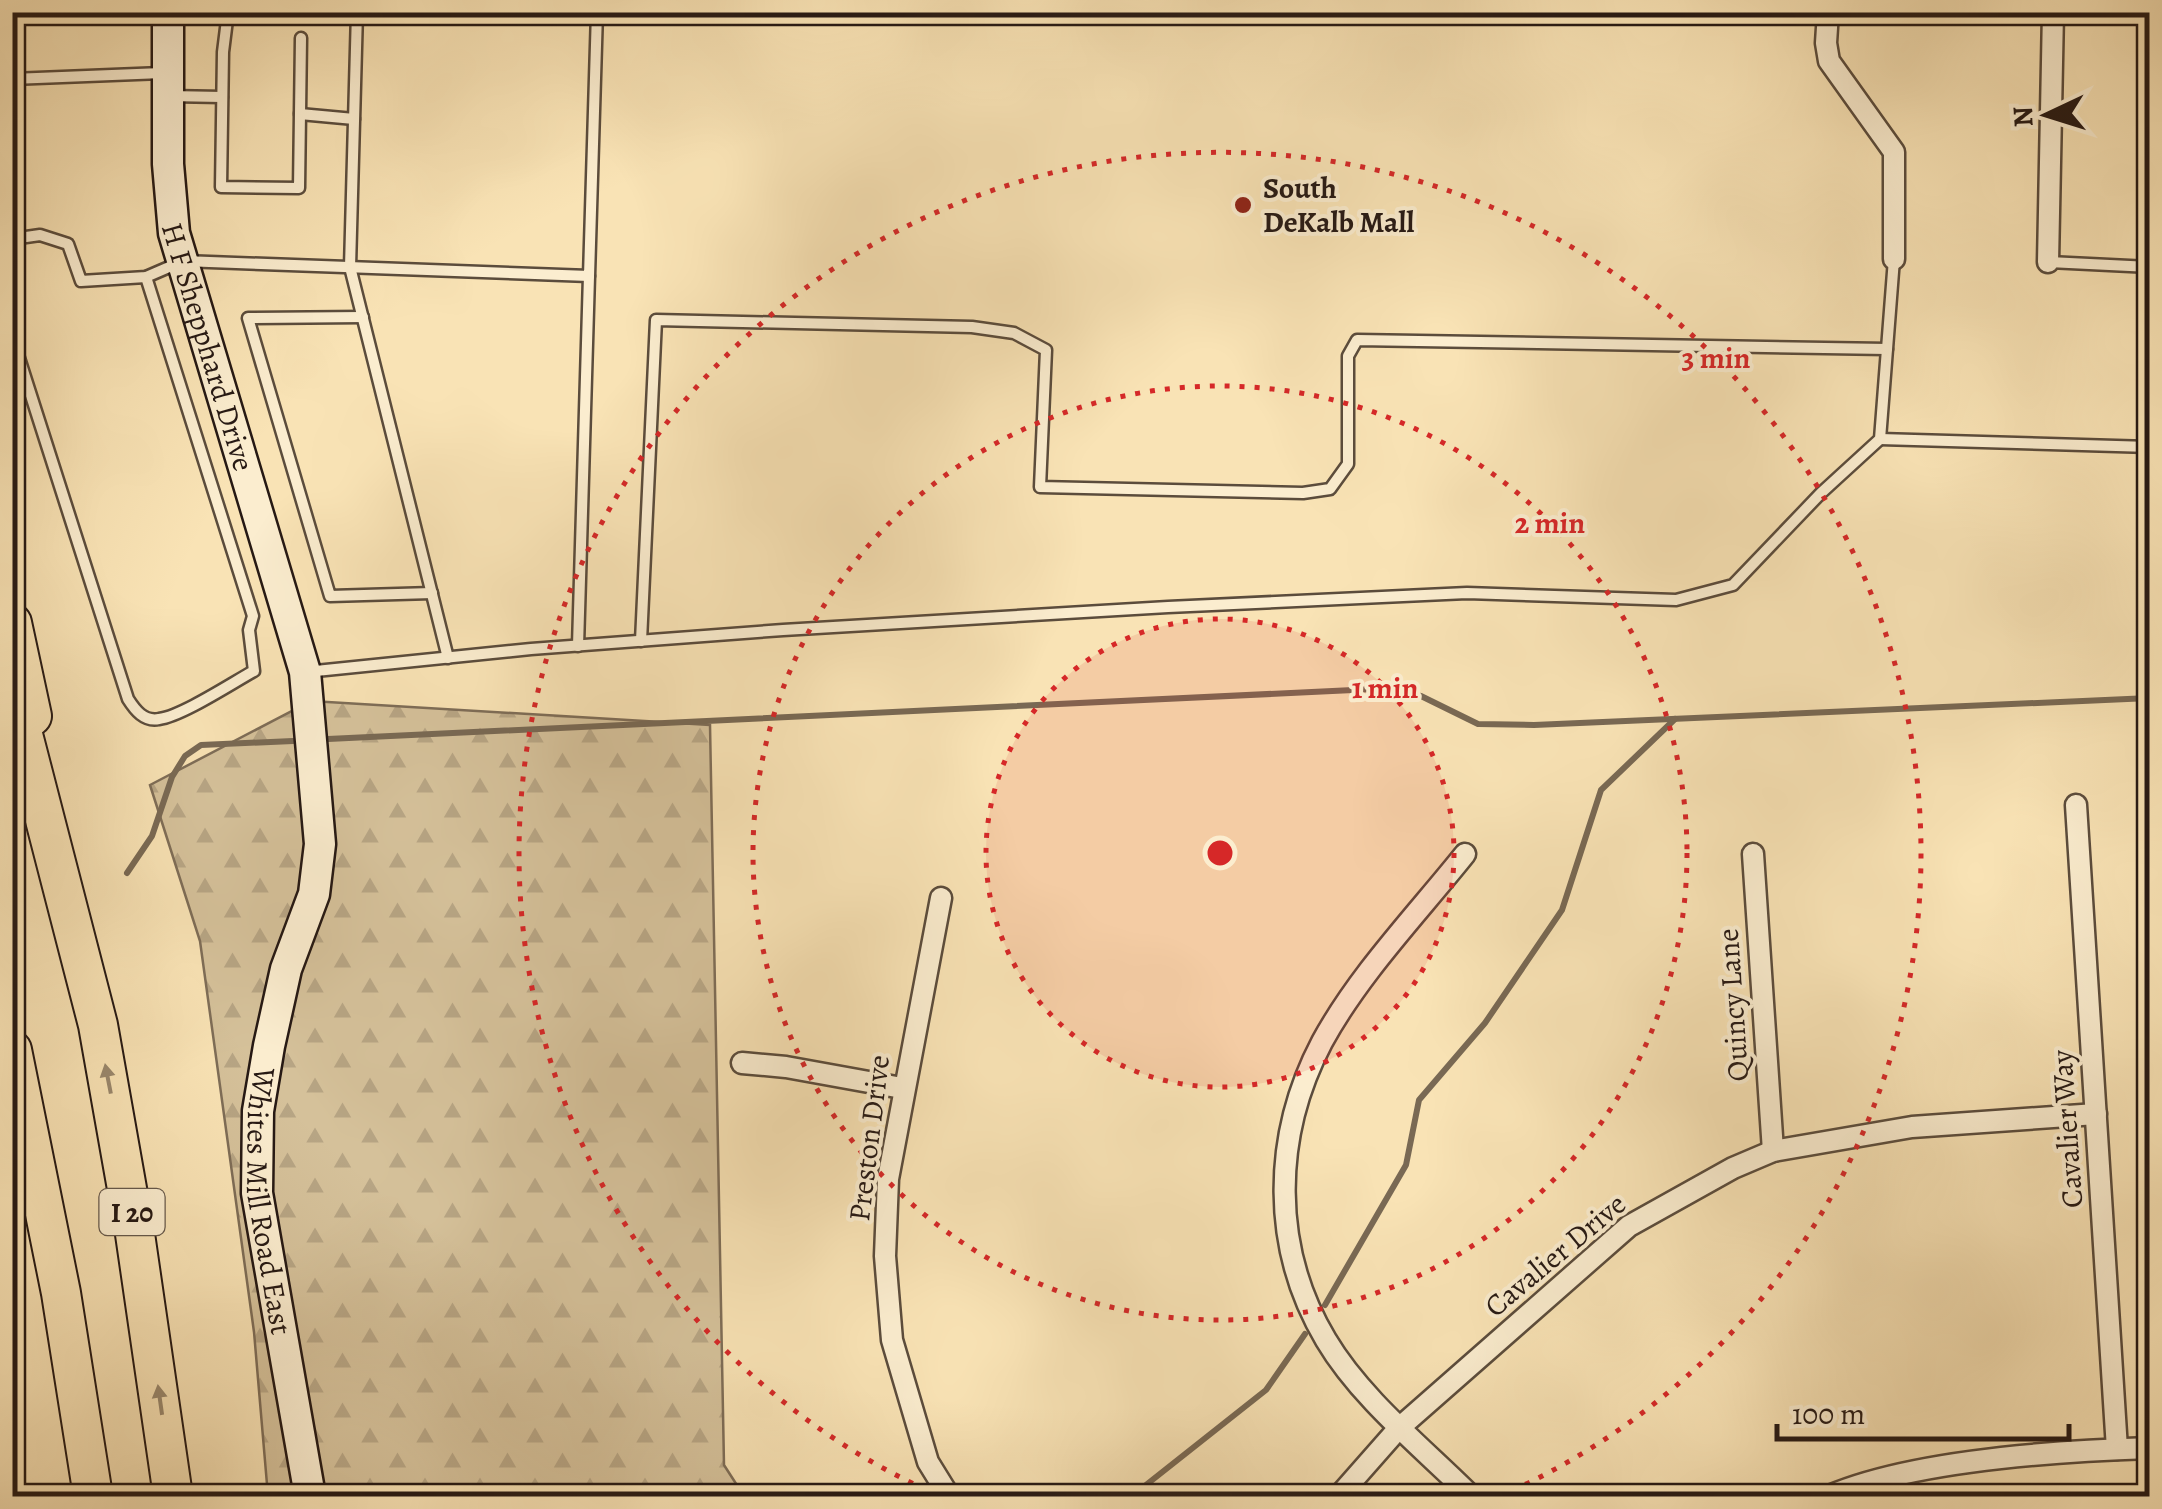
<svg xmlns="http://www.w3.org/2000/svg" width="2162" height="1509" font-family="Alegreya,serif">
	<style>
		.forest { fill: url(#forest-firs); stroke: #7e6d57; stroke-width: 2.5 }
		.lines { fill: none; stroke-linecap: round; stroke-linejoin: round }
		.stream { stroke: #796954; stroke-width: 6 }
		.lane-casing { stroke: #5b4c3c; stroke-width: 15 }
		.street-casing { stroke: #5b4c3c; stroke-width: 25 }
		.secondary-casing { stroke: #261914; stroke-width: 35 }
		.highway-casing { stroke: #261914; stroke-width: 42 }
		.lane { stroke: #fbedcf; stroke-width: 10 }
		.street { stroke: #fbedcf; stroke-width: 20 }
		.secondary { stroke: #fbedcf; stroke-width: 30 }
		.highway { stroke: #f9e3b5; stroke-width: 38 }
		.oneway { fill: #9a886d }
		.ring { fill: none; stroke: #d62828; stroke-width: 5; stroke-dasharray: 5 10 }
		.poi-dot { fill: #8f2418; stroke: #fbedcf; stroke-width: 4 }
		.labels { text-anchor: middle; stroke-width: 8; stroke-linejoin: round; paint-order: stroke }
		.shield { fill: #fbedcf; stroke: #66594c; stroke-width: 2.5 }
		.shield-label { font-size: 28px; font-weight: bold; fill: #261914 }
		.poi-label { font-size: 30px; font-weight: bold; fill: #261914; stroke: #fbedcf; text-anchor: start }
		.street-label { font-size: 30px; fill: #261914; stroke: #fbedcf }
		.centre { fill: #d62828; stroke: #fbedcf; stroke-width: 5 }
		.ring-label { font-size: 30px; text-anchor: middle; font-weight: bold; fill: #d62828; stroke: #fbedcf; stroke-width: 8; stroke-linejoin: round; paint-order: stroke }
	</style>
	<defs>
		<pattern id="forest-firs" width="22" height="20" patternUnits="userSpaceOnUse" patternTransform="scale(2.5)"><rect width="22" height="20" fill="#d5c19a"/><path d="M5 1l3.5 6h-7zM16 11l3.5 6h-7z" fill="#b7a584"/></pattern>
	</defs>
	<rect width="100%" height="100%" fill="#f9e3b5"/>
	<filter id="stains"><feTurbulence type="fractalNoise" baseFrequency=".002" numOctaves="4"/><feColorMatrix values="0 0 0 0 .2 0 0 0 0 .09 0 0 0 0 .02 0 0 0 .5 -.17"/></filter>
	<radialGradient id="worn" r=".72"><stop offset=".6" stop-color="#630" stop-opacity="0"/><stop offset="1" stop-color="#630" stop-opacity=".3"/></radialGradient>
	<polygon class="forest" points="311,701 710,725 724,1465 744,1496 268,1496 254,1332 200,941 150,785"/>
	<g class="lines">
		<g class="stream">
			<polyline points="328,739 1374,689 1421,696 1478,724 1534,725 2150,698"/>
			<polyline points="127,873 152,836 172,777 185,756 201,745 293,741"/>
			<polyline points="1325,1305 1406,1165 1419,1100 1485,1023 1562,910 1601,790 1675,719"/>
			<polyline points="1132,1496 1266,1390 1305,1334"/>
		</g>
		<defs>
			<g id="lane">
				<polyline points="228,12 223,52 221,187 299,188 301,38"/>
				<polyline points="357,12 350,267 448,658"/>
				<polyline points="12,79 162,73"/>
				<polyline points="169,96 222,97"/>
				<polyline points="300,114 354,119"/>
				<polyline points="12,239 40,235 68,244 81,281 146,277 183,261 589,276 597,12"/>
				<polyline points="2049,262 2150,267"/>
				<polyline points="363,317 248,318 330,596 432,593"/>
				<path d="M12,336L128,699C135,710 144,722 159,719C182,716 232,683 254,671L249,630L253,616L146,277"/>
				<polyline points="1880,439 2150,447"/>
				<polyline points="641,641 656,320 972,327 1014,333 1046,350 1040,487 1303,493 1330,489 1348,464 1348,356 1357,340 1887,349"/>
				<polyline points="578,646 589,276"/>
				<polyline points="306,672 531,649 783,630 1168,607 1467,593 1676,600 1733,585 1821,493 1880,439 1894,259"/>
			</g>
			<g id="street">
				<polyline points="1828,12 1826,43 1829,61 1894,152 1894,259"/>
				<polyline points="2048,262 2053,12"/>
				<polyline points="2076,805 2117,1449"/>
				<path d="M1465,854C1417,914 1359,974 1322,1042C1272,1137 1271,1248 1326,1340C1361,1399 1423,1448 1471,1496"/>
				<polyline points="1753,854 1773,1151"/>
				<polyline points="941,898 888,1179 885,1256 892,1340 928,1462 949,1496"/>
				<polyline points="742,1063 786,1067 902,1088"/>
				<polyline points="1339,1496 1398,1429 1629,1226 1733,1168 1773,1151 1912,1127 2096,1114"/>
				<path d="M1829,1496C1914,1460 2056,1451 2150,1448"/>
			</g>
			<g id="secondary">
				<path id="s1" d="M168,12V164L174,233L305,672L320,844L314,894L286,969L269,1046L258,1111L257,1193L310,1496"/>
			</g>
			<g id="highway">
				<polyline points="12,623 32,716"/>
				<polyline points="12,692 98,1025 135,1234 173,1496"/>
				<polyline points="12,1050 61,1293 93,1496"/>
			</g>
		</defs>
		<use href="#lane" class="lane-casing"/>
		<use href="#street" class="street-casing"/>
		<use href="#secondary" class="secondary-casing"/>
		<use href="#highway" class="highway-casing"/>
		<use href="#lane" class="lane"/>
		<use href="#street" class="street"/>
		<use href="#secondary" class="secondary"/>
		<use href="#highway" class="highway"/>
	</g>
	<defs><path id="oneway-solid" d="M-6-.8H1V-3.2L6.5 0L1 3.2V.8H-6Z" transform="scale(2.5)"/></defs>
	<g class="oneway">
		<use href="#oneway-solid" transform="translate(108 1079) rotate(-101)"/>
		<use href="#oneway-solid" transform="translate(160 1400) rotate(-98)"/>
	</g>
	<circle cx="1220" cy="853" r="234" fill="#d62828" fill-opacity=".12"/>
	<g class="ring">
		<circle cx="1220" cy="853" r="234"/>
		<circle cx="1220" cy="853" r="467"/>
		<path d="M940 1496A701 701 0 1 1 1500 1496"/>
	</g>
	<circle class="poi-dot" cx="1243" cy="205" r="10"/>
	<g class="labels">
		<rect class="shield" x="99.5" y="1189" width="65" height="46" rx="8"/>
		<g class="shield-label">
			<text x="132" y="1222">I 20</text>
		</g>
		<g class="poi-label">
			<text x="1263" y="198">South<tspan x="1263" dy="34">DeKalb Mall</tspan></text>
		</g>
		<g class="street-label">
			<text dy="10" stroke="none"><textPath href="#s1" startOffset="340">H F Shepphard Drive</textPath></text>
			<text transform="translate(1733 1005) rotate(-94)" y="10">Quincy Lane</text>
			<text transform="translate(2067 1129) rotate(-94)" y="10">Cavalier Way</text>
			<text transform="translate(869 1138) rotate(-83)" y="10">Preston Drive</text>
			<text dy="10" stroke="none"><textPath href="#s1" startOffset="1218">Whites Mill Road East</textPath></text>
			<text transform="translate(1555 1255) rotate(-40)" y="10">Cavalier Drive</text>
		</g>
	</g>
	<circle cx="1220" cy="853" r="15" class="centre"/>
	<g class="ring-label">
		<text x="1716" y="368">3 min</text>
		<text x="1550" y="533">2 min</text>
		<text x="1385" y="698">1 min</text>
	</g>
	<rect width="2162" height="1509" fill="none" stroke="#f9e3b5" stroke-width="50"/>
	<rect x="15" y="15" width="2132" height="1479" fill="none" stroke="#261914" stroke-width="5"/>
	<rect x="25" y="25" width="2112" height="1459" fill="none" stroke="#261914" stroke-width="2.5"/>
	<g transform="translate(2047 115) rotate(266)" stroke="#fbedcf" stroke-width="8" paint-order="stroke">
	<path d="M0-8L18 38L0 25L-18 38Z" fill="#261914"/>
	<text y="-15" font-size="28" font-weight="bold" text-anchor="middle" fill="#261914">N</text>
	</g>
	<path d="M1777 1424v15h292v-15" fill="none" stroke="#261914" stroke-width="5"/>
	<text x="1792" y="1424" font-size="30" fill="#261914" stroke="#fbedcf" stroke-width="8" paint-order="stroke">100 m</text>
	<rect width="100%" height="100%" filter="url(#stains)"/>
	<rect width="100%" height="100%" fill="url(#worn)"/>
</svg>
